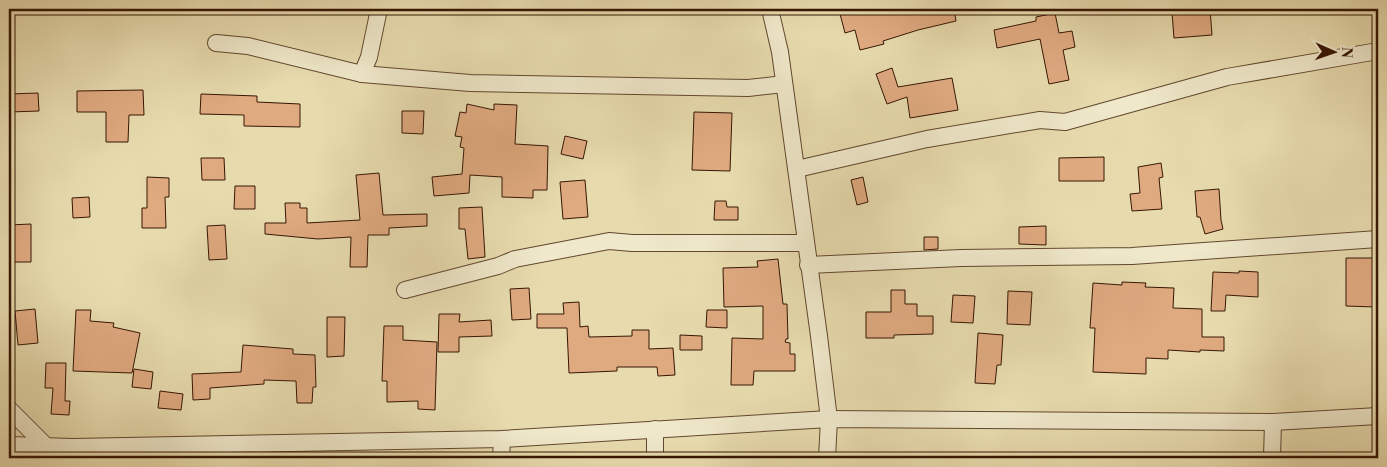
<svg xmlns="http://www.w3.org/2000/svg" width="1387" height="467" font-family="'Libre Bodoni',serif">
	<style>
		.building { fill: #e0aa81; stroke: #361603 }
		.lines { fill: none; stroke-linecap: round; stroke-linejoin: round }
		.street-casing { stroke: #62472e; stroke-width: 18 }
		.street { stroke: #efe8ca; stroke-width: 16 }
	</style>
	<rect width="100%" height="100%" fill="#e7dbae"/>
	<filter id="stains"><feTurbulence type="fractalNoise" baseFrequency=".004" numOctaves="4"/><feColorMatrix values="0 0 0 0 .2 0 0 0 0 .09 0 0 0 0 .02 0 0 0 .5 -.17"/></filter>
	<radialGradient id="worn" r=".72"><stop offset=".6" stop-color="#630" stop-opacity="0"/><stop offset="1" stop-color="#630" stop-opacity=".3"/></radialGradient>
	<g class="building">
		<polygon points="851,9 954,9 956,21 918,30 883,41 884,44 860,50 855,30 845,33 840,14 852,11"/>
		<polygon points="1193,9 1210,9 1212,35 1174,38 1172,13 1193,12"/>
		<polygon points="1055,13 1059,33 1072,31 1075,47 1063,50 1069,80 1049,84 1040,39 997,48 994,30 1036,21 1036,17"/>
		<polygon points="892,68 898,87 952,78 958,110 910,118 907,97 887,104 876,74"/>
		<polygon points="143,90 144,115 129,115 128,142 106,142 106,112 77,112 77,91"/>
		<polygon points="38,93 39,111 9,112 9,94"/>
		<polygon points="201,94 257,96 257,102 300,104 300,127 244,126 244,115 200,114"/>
		<polygon points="467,104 494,110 494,104 517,105 515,144 548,146 547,190 533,190 533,198 502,197 502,177 470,175 469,193 434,196 432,177 462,174 464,148 460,147 462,137 455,136 460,112 466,113"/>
		<polygon points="402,111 424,111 423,134 402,133"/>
		<polygon points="694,112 732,113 730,171 692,170"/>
		<polygon points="565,136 587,141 583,159 561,154"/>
		<polygon points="1104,157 1104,181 1059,181 1059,158"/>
		<polygon points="201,158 224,158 225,180 202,180"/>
		<polygon points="1161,163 1163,177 1159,178 1162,209 1132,211 1130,194 1140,193 1138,167"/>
		<polygon points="379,173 383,215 427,214 427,226 389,228 389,235 368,235 367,267 350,267 351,237 318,239 265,234 265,223 286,223 285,203 300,203 300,208 307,208 307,223 360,220 356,175"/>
		<polygon points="147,177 169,178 169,197 165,197 166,228 142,228 142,208 147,208"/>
		<polygon points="863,177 868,202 857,205 851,180"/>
		<polygon points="585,180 588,217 563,219 560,182"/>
		<polygon points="235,186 255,186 255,209 234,209"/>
		<polygon points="1219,189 1221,220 1223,229 1205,234 1200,217 1197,217 1195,191"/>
		<polygon points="89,197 90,217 73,218 72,198"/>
		<polygon points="715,201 726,201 727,207 738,207 738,220 714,220"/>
		<polygon points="482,207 485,257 468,259 465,229 459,229 459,208"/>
		<polygon points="31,224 31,262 9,262 9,225"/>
		<polygon points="225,225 227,259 209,260 207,226"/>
		<polygon points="1046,226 1046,245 1019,244 1019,227"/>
		<polygon points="924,237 938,237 938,249 924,250"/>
		<polygon points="1346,258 1376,258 1376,307 1346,306"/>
		<polygon points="778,259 783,304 787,304 788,339 786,339 785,342 790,343 790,354 795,354 795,371 754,371 753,385 731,385 732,338 763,339 763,306 724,307 723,268 758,267 757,261"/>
		<polygon points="1239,271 1258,272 1258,297 1226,295 1225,311 1211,311 1213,272 1239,273"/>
		<polygon points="1122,282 1146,283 1145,287 1174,288 1173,308 1202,309 1202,337 1224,337 1224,351 1200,350 1200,352 1168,350 1168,359 1146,358 1146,374 1093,372 1095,328 1090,328 1093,283 1122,285"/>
		<polygon points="529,288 531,319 512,320 510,289"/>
		<polygon points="891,290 905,290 905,304 917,304 917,316 933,316 933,334 894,335 894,338 866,338 866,312 891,312"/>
		<polygon points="1008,291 1032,292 1030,325 1007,324"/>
		<polygon points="953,295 975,296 973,323 951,322"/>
		<polygon points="579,302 580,327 588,326 589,337 632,336 632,330 649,330 649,349 673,348 675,375 658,376 657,367 617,367 617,371 569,373 567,328 537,328 537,314 564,314 563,303"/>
		<polygon points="35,309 38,343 18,345 15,311"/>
		<polygon points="76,310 91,310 90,321 114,323 113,327 140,333 132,373 73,371"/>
		<polygon points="707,310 727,310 727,328 706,327"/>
		<polygon points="439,314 460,314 459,322 491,320 492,336 459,337 459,352 438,352"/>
		<polygon points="327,317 345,317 344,356 327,357"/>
		<polygon points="384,326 403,326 403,340 437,342 435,410 418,409 418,401 387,402 387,381 382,381"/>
		<polygon points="978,333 1003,335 1001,365 997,365 995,384 975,383"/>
		<polygon points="680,335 702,336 702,350 680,350"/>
		<polygon points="243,345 293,349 293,354 315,355 316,387 313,387 312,403 297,403 296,381 264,380 264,384 210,388 210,399 193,400 192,374 241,372"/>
		<polygon points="46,363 66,363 65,401 70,401 69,415 51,414 53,388 45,388"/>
		<polygon points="134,369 153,372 151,389 132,387"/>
		<polygon points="160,391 183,394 181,410 158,408"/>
	</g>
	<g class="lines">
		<defs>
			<g id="street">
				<polyline points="770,9 780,52 819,336 829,419 827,458"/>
				<polyline points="216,43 248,46 362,74 470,83 748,88 784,84"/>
				<polyline points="362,74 369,57 379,9"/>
				<polyline points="797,169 927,139 1040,120 1065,122 1227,77 1378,51"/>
				<polyline points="808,265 961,258 1132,256 1378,239"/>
				<polyline points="405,290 498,266 515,259 609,241 632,243 806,243"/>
				<polyline points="9,409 45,445"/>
				<polyline points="9,445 73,447 502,439 829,419 1273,422 1378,416"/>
				<polyline points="501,458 502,439"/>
				<polyline points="655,458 655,429"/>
				<polyline points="1272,458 1273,422"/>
			</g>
		</defs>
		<use href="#street" class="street-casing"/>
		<use href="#street" class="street"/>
	</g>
	<rect width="1387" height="467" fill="none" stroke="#e7dbae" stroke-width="30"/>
	<rect x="10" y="10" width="1367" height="447" fill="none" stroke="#361603" stroke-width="2.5"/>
	<rect x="15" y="15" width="1357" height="437" fill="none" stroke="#361603"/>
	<g transform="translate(1334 52) rotate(92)" stroke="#efe8ca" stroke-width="4" paint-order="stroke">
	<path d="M0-4L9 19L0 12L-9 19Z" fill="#361603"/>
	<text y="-8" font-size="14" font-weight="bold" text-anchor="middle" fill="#361603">N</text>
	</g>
	<rect width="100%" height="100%" filter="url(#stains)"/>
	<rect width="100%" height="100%" fill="url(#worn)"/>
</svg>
